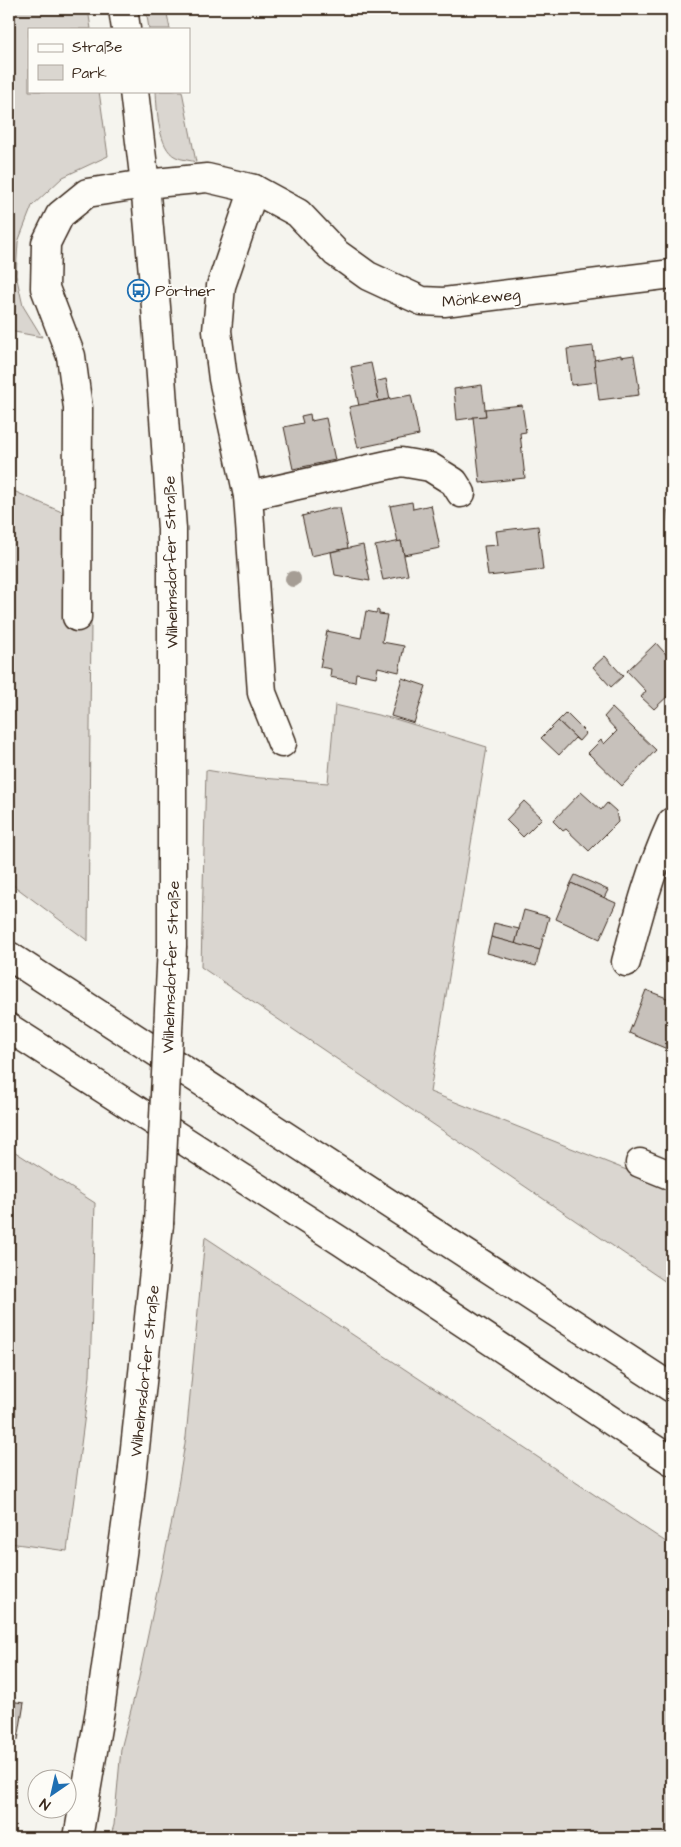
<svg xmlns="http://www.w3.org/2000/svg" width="681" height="1847" font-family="'Architects Daughter',sans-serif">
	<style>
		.green { fill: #dad6d0; stroke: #8a8077 }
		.building { fill: #c7c1bb; stroke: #3b2a1e }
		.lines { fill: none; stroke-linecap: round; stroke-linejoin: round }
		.minor-casing { stroke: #3b2a1e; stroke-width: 31 }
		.highway-casing { stroke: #3b2a1e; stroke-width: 31 }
		.minor { stroke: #fdfcf7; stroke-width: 28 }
		.highway { stroke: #fdfcf7; stroke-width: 28 }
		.minor-bridge-casing { stroke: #3b2a1e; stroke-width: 31; stroke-linecap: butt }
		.minor-bridge { stroke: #fdfcf7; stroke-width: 28 }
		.tree { fill: #a59d94 }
		.labels { text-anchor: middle; stroke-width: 4; stroke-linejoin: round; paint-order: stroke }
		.poi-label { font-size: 16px; fill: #3b2a1e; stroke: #fdfcf7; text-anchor: start }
		.street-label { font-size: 16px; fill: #3b2a1e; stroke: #fdfcf7 }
	</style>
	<rect width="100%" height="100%" fill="#f5f4ee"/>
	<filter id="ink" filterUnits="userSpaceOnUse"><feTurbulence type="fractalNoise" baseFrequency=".02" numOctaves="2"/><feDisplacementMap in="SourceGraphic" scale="10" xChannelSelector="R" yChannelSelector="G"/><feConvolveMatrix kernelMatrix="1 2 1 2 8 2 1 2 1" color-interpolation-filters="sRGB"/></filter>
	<g filter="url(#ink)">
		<g class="green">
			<polygon points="9,9 88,9 91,29 29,29 29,91 99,91 108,156 63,177 32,206 18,242 16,275 23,306 42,337 9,331"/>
			<polygon points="146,9 166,9 170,29 149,29"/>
			<path d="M156,91H182L196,162C190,160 182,160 176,157C158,149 157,109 156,91Z"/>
			<polygon points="9,489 64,513 64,619 91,621 88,941 9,882"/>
			<polygon points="335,705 395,719 487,747 430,1092 672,1188 672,1286 201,967 206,770 248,777 328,783"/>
			<polygon points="9,1148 95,1203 90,1376 67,1551 9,1543"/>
			<polygon points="205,1237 672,1546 672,1838 110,1838 114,1825 121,1749 138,1682 173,1516 186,1437"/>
		</g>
		<g class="building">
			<polygon points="593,346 597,382 571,385 567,349"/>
			<polygon points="621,355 621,357 634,355 639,388 638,388 639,395 599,400 594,360"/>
			<polygon points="371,363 379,401 359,406 351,367"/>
			<polygon points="386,379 390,399 379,401 375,382"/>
			<polygon points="482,385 486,416 457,420 454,389"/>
			<polygon points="411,395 419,435 358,448 349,407"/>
			<polygon points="522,405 526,432 520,433 525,478 480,483 473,417 486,416 485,409"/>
			<polygon points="310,414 311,421 326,418 335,460 293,469 284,427 303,423 301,416"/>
			<polygon points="412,502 413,509 431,505 440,548 404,555 401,541 398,542 390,506"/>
			<polygon points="332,508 340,508 348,548 311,556 302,516"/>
			<polygon points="668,510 672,510 672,536 671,536"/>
			<polygon points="538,526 543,570 488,576 484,546 498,545 496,531"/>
			<polygon points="401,541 408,575 383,580 375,546"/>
			<polygon points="363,545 370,581 335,575 331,552"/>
			<polygon points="377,610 379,611 379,614 387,615 382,642 404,646 399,672 378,667 376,677 356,673 355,682 330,677 331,669 320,667 327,631 361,638 366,611 376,613"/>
			<polygon points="656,643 672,661 672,692 654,709 641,697 646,691 627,671"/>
			<polygon points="605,656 623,676 611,687 593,667"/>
			<polygon points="402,678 426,686 414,723 391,716"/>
			<polygon points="612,708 656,750 622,786 588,753 601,740 604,744 617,731 604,717"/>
			<polygon points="566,713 586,733 579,741 558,721"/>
			<polygon points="558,721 579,741 575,738 559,755 541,738"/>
			<polygon points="581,792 601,810 607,803 616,811 618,822 589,851 566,829 563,831 553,821"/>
			<polygon points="524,801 542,818 523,837 506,820"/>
			<polygon points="575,875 608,890 604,898 571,883"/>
			<polygon points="571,883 616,903 600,939 556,919"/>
			<polygon points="524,910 549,917 540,950 515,944"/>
			<polygon points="494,923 519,929 515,944 491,937"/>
			<polygon points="491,937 540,950 536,966 487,953"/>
			<polygon points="646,990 672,1000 672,1051 629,1033"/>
			<polygon points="9,1701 24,1703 18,1740 9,1739"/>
		</g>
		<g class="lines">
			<defs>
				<g id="minor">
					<polyline points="123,9 126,29"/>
					<polyline points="134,91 145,184 156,307 172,529 172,946"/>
					<polyline points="254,189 221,286 217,331 223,379 248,496 262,693 282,743"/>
					<polyline points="248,496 401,462 430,467 454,482 461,493"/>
					<polyline points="77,617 78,408 71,356 45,288 46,243 60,215 87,193 145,184 207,178 254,189 298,213 336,253 368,276 422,301 444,302 672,274"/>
					<path d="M626,962C639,913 651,868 672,822"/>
					<polyline points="640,1163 672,1176"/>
					<polyline points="78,1838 100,1710 129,1504 159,1224"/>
				</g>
				<g id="highway">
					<polyline points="9,956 672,1388"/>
					<polyline points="9,1028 342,1242 672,1461"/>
				</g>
			</defs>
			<use href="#minor" class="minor-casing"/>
			<use href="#highway" class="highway-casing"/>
			<use href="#minor" class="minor"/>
			<use href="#highway" class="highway"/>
			<defs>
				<polyline id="minor-bridge" points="159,1224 172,946"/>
			</defs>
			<use href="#minor-bridge" class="minor-bridge-casing"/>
			<use href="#minor-bridge" class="minor-bridge"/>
		</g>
		<circle class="tree" cx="293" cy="579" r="8"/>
	</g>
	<defs>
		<symbol id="bus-ring" viewBox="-11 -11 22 22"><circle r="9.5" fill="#fdfcf7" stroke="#1f6fb2" stroke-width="1.5"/><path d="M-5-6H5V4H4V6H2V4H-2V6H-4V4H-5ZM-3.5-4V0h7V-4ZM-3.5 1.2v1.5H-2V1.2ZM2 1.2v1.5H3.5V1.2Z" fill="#1f6fb2"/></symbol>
	</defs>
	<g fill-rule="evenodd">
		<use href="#bus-ring" x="126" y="278" width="25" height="25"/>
	</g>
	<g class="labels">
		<g class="poi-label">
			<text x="155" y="296">Pörtner</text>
		</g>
		<g class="street-label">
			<text transform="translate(481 297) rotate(-6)" y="6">Mönkeweg</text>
			<text transform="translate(170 562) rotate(-91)" y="6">Wilhelmsdorfer Straße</text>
			<text transform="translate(170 967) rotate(-88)" y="6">Wilhelmsdorfer Straße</text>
			<text transform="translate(144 1371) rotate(-84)" y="6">Wilhelmsdorfer Straße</text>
		</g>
	</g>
	<rect width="681" height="1847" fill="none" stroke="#fdfcf7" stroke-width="30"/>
	<rect x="15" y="15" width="651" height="1817" fill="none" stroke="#3b2a1e" stroke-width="2" filter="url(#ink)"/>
	<rect x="28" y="28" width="162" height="65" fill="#fdfcf7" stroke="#afa8a0"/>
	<rect x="38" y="44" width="25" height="8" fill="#fdfcf7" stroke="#afa8a0"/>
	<text x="72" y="52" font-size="15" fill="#3b2a1e">Straße</text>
	<rect x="38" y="65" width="25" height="15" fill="#dad6d0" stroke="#afa8a0"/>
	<text x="72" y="78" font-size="15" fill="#3b2a1e">Park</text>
	<g transform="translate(52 1794) rotate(214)"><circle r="24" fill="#fdfcf7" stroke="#afa8a0"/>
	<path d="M0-4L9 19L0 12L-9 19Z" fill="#1f6fb2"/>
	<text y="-8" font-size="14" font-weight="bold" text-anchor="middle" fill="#3b2a1e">N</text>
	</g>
</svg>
